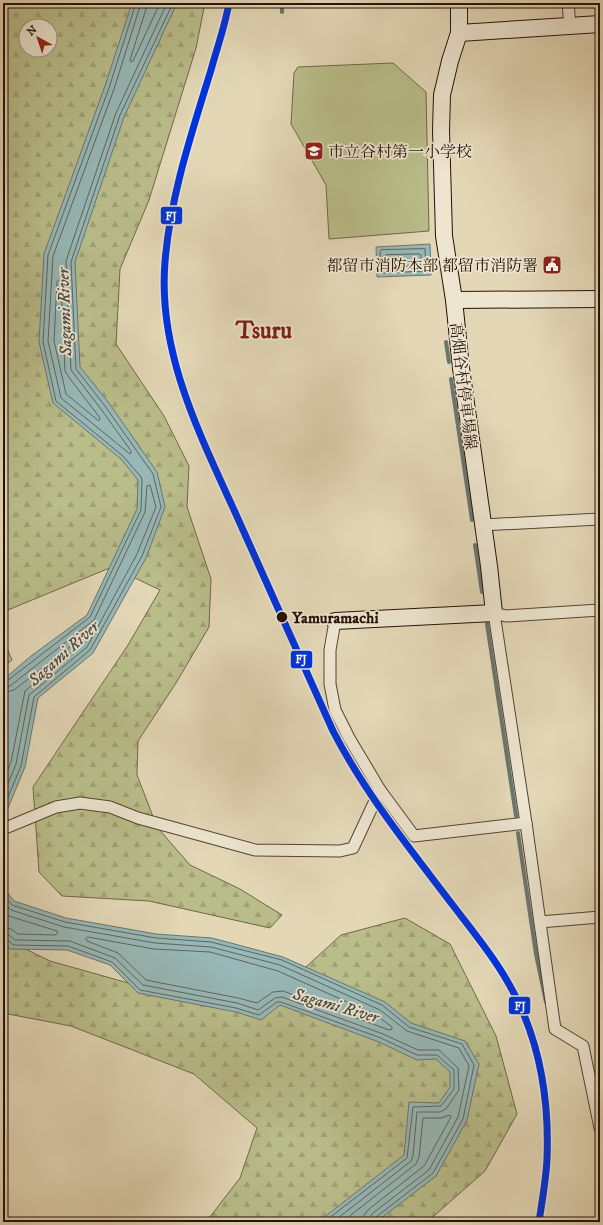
<svg xmlns="http://www.w3.org/2000/svg" width="603" height="1225" font-family="'IM FELL DW Pica','Noto Serif JP',serif">
	<style>
		.forest { fill: url(#forest-firs); stroke: #706748; fill-rule: evenodd }
		.park { fill: #b9bd8a; stroke: #706748 }
		.water { fill: #97b8b7; stroke: #6a7570 }
		.lines { fill: none; stroke-linecap: round; stroke-linejoin: round }
		.shore { stroke: #5e645e; stroke-width: 1 }
		.stream { stroke: #6a7570; stroke-width: 4 }
		.street-casing { stroke: #554232; stroke-width: 13 }
		.secondary-casing { stroke: #261106; stroke-width: 18 }
		.street { stroke: #ede5d0; stroke-width: 11 }
		.secondary { stroke: #ede5d0; stroke-width: 16 }
		.rail-1-casing { stroke: #ede5d0; stroke-width: 10 }
		.rail-1 { stroke: #03d; stroke-width: 7 }
		.stop-dot { fill: #261106; stroke: #ede5d0; stroke-width: 1.5 }
		.labels { text-anchor: middle; stroke-width: 3.5; stroke-linejoin: round; paint-order: stroke }
		.poi-label { font-size: 16px; fill: #261106; stroke: #ede5d0; text-anchor: start }
		.street-label { font-size: 16px; fill: #261106; stroke: #ede5d0 }
		.stop-label { font-size: 16px; font-weight: bold; fill: #261106; stroke: #ede5d0; text-anchor: start }
		.water-label { font-size: 17px; font-style: italic; fill: #4e4b44; stroke: #ede5d0 }
		.town-label { font-size: 24px; font-weight: bold; fill: #7a1f14; stroke: #ede5d0 }
		.line-badge { stroke: #ede5d0; stroke-width: 1.5 }
		.badge-label { font-size: 11px; text-anchor: middle; font-weight: bold; fill: #fff }
	</style>
	<defs>
		<pattern id="forest-firs" width="22" height="20" patternUnits="userSpaceOnUse"><rect width="22" height="20" fill="#b9bd8a"/><path d="M5 1l3.5 6h-7zM16 11l3.5 6h-7z" fill="#9fa176"/></pattern>
	</defs>
	<rect width="100%" height="100%" fill="#e3d7b6"/>
	<filter id="stains"><feTurbulence type="fractalNoise" baseFrequency=".005" numOctaves="4"/><feColorMatrix values="0 0 0 0 .2 0 0 0 0 .09 0 0 0 0 .02 0 0 0 .5 -.17"/></filter>
	<radialGradient id="worn" r=".72"><stop offset=".6" stop-color="#630" stop-opacity="0"/><stop offset="1" stop-color="#630" stop-opacity=".3"/></radialGradient>
	<g class="forest">
		<path d="M3,3H205L196,48L149,200L120,269L116,344L164,416L189,466L187,507L211,579L209,627L176,683L138,741L137,775L157,827L190,865L240,889L282,915L270,928L149,901L62,896L39,872L33,787L128,645L160,590L112,567L3,612ZM26,26H50V50H26Z"/>
		<polygon points="3,639 12,660 3,667"/>
		<polygon points="405,918 450,944 496,1036 517,1114 485,1171 427,1222 206,1222 240,1178 257,1128 194,1074 71,1026 3,1013 3,938 50,961 178,997 271,999 341,935"/>
	</g>
	<polygon class="park" points="393,63 426,92 429,231 329,239 326,185 291,124 294,73 298,67"/>
	<g class="water">
		<polygon points="132,3 177,3 124,117 75,262 80,367 109,403 157,472 165,507 146,558 93,653 38,698 25,767 3,820 3,680 31,656 87,615 137,509 138,480 121,459 53,403 39,342 44,254 105,86"/>
		<polygon points="430,244 431,275 377,277 376,247"/>
		<polygon points="3,887 14,901 66,918 156,934 212,938 283,957 385,1002 411,1023 465,1041 479,1064 467,1120 436,1176 376,1222 318,1222 404,1155 409,1102 439,1103 450,1087 450,1072 436,1059 417,1060 379,1042 280,1005 261,1020 236,1012 138,993 110,965 67,950 10,949 3,941"/>
	</g>
	<g class="lines">
		<g class="shore">
			<polyline points="141,3 114,89 53,256 48,341 61,398 130,454 131,453 131,451 101,409 71,370 66,261 116,113 167,3"/>
			<polyline points="147,3 146,9 130,60 131,62 133,61 160,3"/>
			<polygon points="425,249 426,269 425,271 383,273 381,271 380,252 381,250"/>
			<polygon points="419,254 421,255 421,264 420,266 387,267 386,266 385,257 386,255"/>
			<polygon points="59,280 61,282 65,371 68,376 100,418 99,421 66,394 54,341 57,282"/>
			<polyline points="3,682 7,681 90,617 141,510 142,480 141,477 123,456 56,401 43,342 48,255 109,88 136,3"/>
			<polyline points="3,687 10,686 94,620 145,512 147,486 150,485 156,507 137,554 87,647 29,695 16,764 3,796"/>
			<polyline points="3,693 14,690 80,639 83,640 81,644 25,691 11,762 3,781"/>
			<polyline points="3,809 21,766 34,697 90,650 142,556 161,507 153,474 105,406 76,369 71,262 120,115 173,3"/>
			<polyline points="3,894 12,905 65,922 156,938 211,942 282,960 382,1005 409,1027 462,1044 474,1065 463,1119 433,1173 376,1217 374,1222"/>
			<polyline points="3,902 11,910 64,927 155,943 211,947 280,965 380,1010 407,1031 459,1048 469,1066 458,1117 429,1170 373,1213 370,1217 369,1222"/>
			<polyline points="3,912 9,916 57,931 58,933 56,935 18,934 11,929 3,927"/>
			<polyline points="3,933 9,935 15,940 70,941 115,958 143,985 237,1003 258,1010 275,998 282,997 383,1034 418,1050 439,1050 458,1068 459,1090 446,1109 440,1112 417,1112 413,1156 411,1161 333,1222"/>
			<polygon points="88,937 154,949 210,952 278,971 376,1015 392,1027 392,1029 389,1030 283,991 273,992 257,1003 238,998 146,980 118,953 87,941 86,939"/>
			<polyline points="3,939 7,939 13,945 68,946 112,962 140,990 236,1008 259,1015 277,1002 281,1002 381,1038 417,1055 437,1055 454,1070 454,1089 441,1106 413,1107 407,1158 324,1222"/>
			<polyline points="342,1222 416,1164 419,1157 423,1118 441,1118 450,1115 451,1117 424,1166 369,1209 364,1215 363,1222"/>
		</g>
		<g class="stream">
			<polyline points="282,12 282,3"/>
			<polyline points="446,342 449,362"/>
			<polyline points="451,379 472,520"/>
			<polyline points="475,545 482,592"/>
			<polyline points="487,624 516,816"/>
			<polyline points="518,833 536,954 546,1002"/>
		</g>
		<defs>
			<g id="street">
				<polyline points="568,3 570,26"/>
				<polyline points="482,525 600,519"/>
				<polyline points="600,610 506,616 494,613 526,823 555,1029 583,1046 600,1128"/>
				<polyline points="335,621 330,650 330,684 335,710 349,738 380,790 414,836 526,823"/>
				<polyline points="3,829 56,807 80,803 110,807 138,818 255,850 340,851 353,848 380,790"/>
				<polyline points="540,922 600,917"/>
			</g>
			<g id="secondary">
				<polyline points="459,33 600,24"/>
				<polyline points="454,300 600,299"/>
				<polyline points="335,621 494,613 489,566 461,368 454,300 444,236 441,130 442,95 450,61 459,33 459,3"/>
			</g>
		</defs>
		<use href="#street" class="street-casing"/>
		<use href="#secondary" class="secondary-casing"/>
		<use href="#street" class="street"/>
		<use href="#secondary" class="secondary"/>
		<defs>
			<path id="rail-1" d="M229,3C225,26 217,48 211,70C192,132 170,197 165,262C157,358 205,444 243,530C273,597 303,664 333,731C366,795 411,850 455,908C479,939 505,971 521,1008C542,1055 549,1108 547,1159C546,1180 542,1201 539,1222"/>
		</defs>
		<use href="#rail-1" class="rail-1-casing"/>
		<use href="#rail-1" class="rail-1"/>
	</g>
	<defs>
		<symbol id="school-square" viewBox="-11 -11 22 22"><rect x="-9" y="-9" width="18" height="18" rx="4" fill="#8f2418" stroke="#ede5d0"/><path d="M0-5L7-2L0 1L-7-2ZM-4 1L0 2.5L4 1V4Q0 6-4 4Z" fill="#fff"/></symbol>
		<symbol id="civic-square" viewBox="-11 -11 22 22"><rect x="-9" y="-9" width="18" height="18" rx="4" fill="#8f2418" stroke="#ede5d0"/><path d="M-.6-6.5H3V-4.5H.6V-3L4-1V1h2V6H-6V1h2V-1L-.6-3ZM-1.2 2.5V6h2.4V2.5Z" fill="#fff"/></symbol>
	</defs>
	<g fill-rule="evenodd">
		<use href="#school-square" x="303" y="140" width="22" height="22"/>
		<use href="#civic-square" x="541" y="254" width="22" height="22"/>
	</g>
	<circle class="stop-dot" cx="282" cy="617" r="6"/>
	<g class="labels">
		<g class="poi-label">
			<text x="328" y="157">市立谷村第一小学校</text>
			<text x="538" y="271" text-anchor="end">都留市消防本部 都留市消防署</text>
		</g>
		<g class="street-label">
			<text transform="translate(464 386) rotate(83)" y="6">高畑谷村停車場線</text>
		</g>
		<g class="stop-label">
			<text x="292" y="623">Yamuramachi</text>
		</g>
		<g class="water-label">
			<text transform="translate(64 312) rotate(-92)" y="6">Sagami River</text>
			<text transform="translate(63 653) rotate(-42)" y="6">Sagami River</text>
			<text transform="translate(336 1005) rotate(16)" y="6">Sagami River</text>
		</g>
		<g class="town-label">
			<text x="264" y="338">Tsuru</text>
		</g>
	</g>
	<g class="line-badge">
		<rect x="160" y="206" width="23" height="19" rx="4" fill="#03d"/>
		<rect x="290" y="650" width="23" height="19" rx="4" fill="#03d"/>
		<rect x="508" y="996" width="23" height="19" rx="4" fill="#03d"/>
	</g>
	<g class="badge-label">
		<text x="171" y="220">FJ</text>
		<text x="301" y="663">FJ</text>
		<text x="520" y="1010">FJ</text>
	</g>
	<rect width="603" height="1225" fill="none" stroke="#e3d7b6" stroke-width="16"/>
	<rect x="4" y="4" width="595" height="1217" fill="none" stroke="#261106" stroke-width="2"/>
	<rect x="8" y="8" width="587" height="1209" fill="none" stroke="#261106"/>
	<g transform="translate(38 38) rotate(320)"><circle r="19" fill="#ede5d0" stroke="#9d907f"/>
	<path d="M0-3L7 15L0 10L-7 15Z" fill="#8f2418"/>
	<text y="-6" font-size="11" font-weight="bold" text-anchor="middle" fill="#261106">N</text>
	</g>
	<rect width="100%" height="100%" filter="url(#stains)"/>
	<rect width="100%" height="100%" fill="url(#worn)"/>
</svg>
